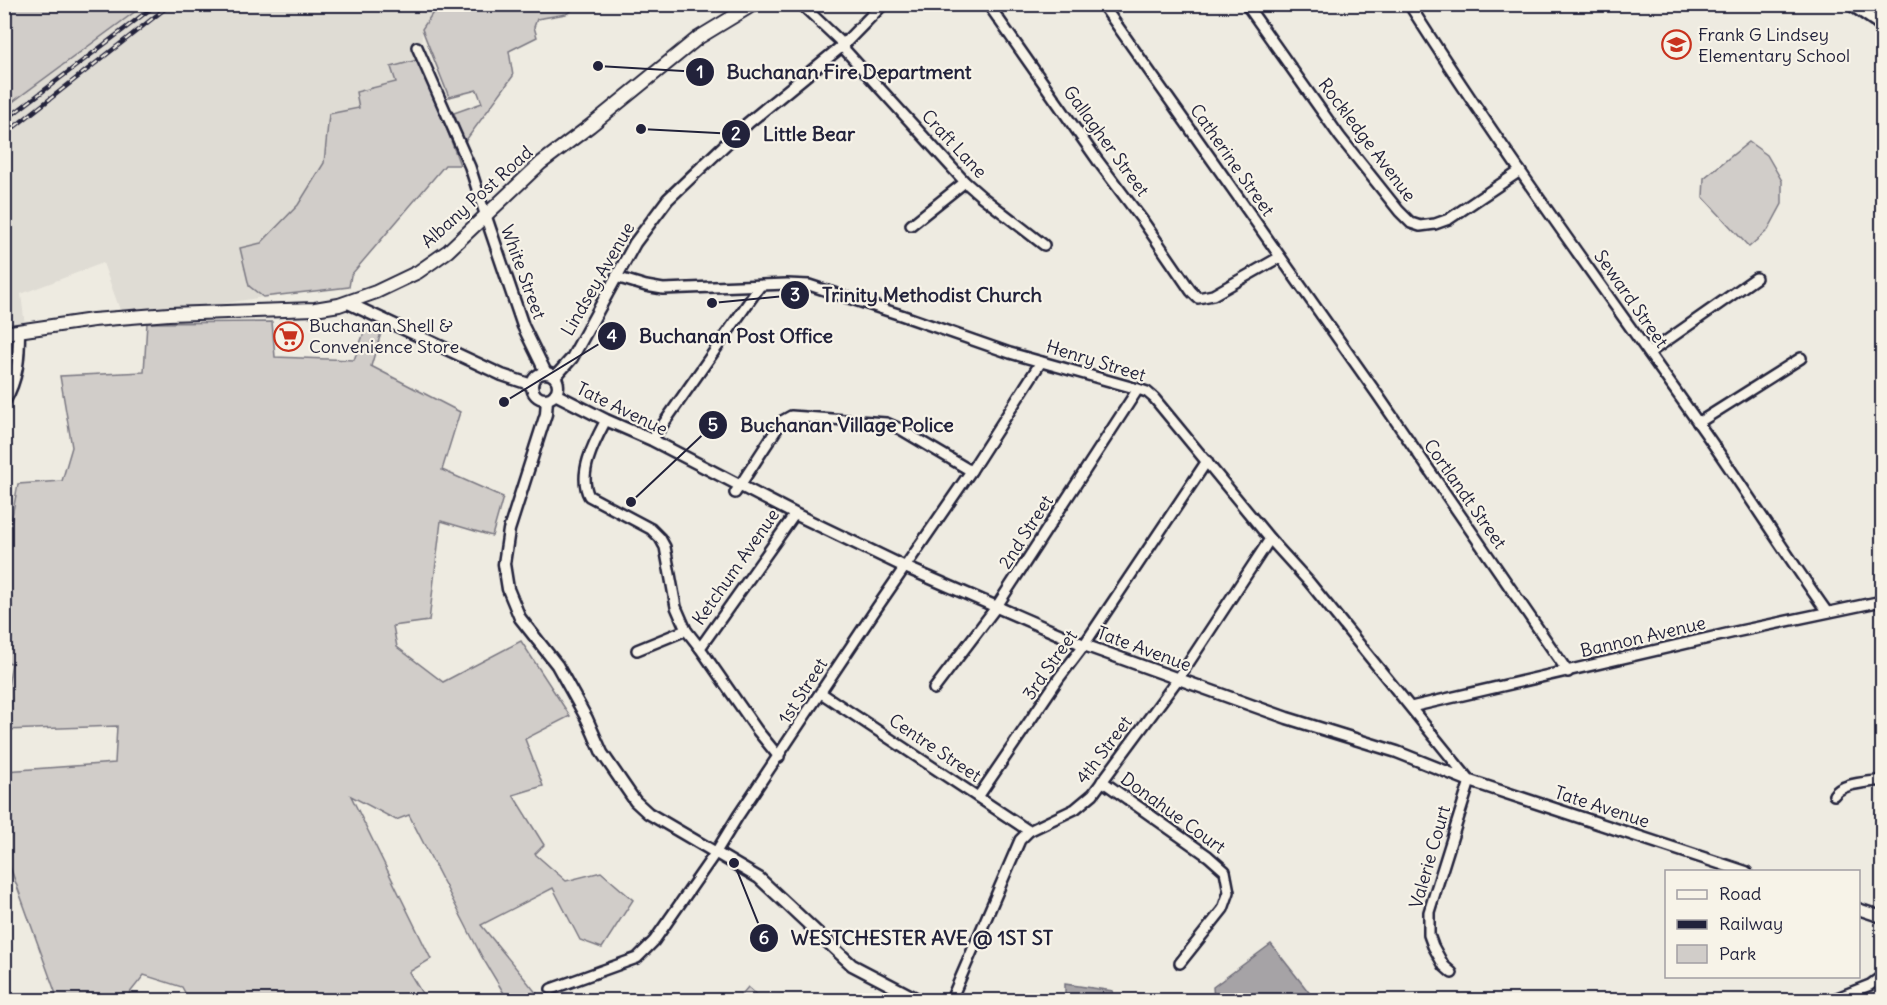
<svg xmlns="http://www.w3.org/2000/svg" width="1887" height="1005" font-family="Delius,sans-serif">
	<style>
		.built { fill: #dfdcd4 }
		.green { fill: #d1cdc9; stroke: #7a7882; stroke-width: 1.5 }
		.water { fill: #a6a3a6; stroke: #716f7b; stroke-width: 1.5 }
		.lines { fill: none; stroke-linecap: round; stroke-linejoin: round }
		.minor-casing { stroke: #22223b; stroke-width: 14 }
		.tertiary-casing { stroke: #22223b; stroke-width: 15 }
		.secondary-casing { stroke: #22223b; stroke-width: 16 }
		.minor { stroke: #f7f3e8; stroke-width: 9 }
		.tertiary { stroke: #f7f3e8; stroke-width: 10 }
		.secondary { stroke: #f7f3e8; stroke-width: 12 }
		.rail-casing { stroke: #22223b; stroke-width: 4.5 }
		.rail { stroke: #f7f3e8; stroke-width: 2; stroke-dasharray: 7; stroke-linecap: butt }
		.labels { text-anchor: middle; stroke-width: 4.5; stroke-linejoin: round; paint-order: stroke }
		.poi-label { font-size: 18px; fill: #22223b; stroke: #f7f3e8; text-anchor: start }
		.street-label { font-size: 18px; fill: #22223b; stroke: #f7f3e8 }
		.leader { fill: none; stroke: #22223b; stroke-width: 2 }
		.callout-dot { fill: #22223b; stroke: #f7f3e8; stroke-width: 2 }
		.mark-label { font-size: 18px; text-anchor: middle; font-weight: bold; fill: #fff }
		.callout-label { font-size: 20px; text-anchor: middle; font-weight: bold; fill: #22223b; stroke: #f7f3e8; stroke-width: 4.5; stroke-linejoin: round; paint-order: stroke }
	</style>
	<rect width="100%" height="100%" fill="#eeebe1"/>
	<filter id="ink" filterUnits="userSpaceOnUse"><feTurbulence type="fractalNoise" baseFrequency=".0167" numOctaves="2"/><feDisplacementMap in="SourceGraphic" scale="12" xChannelSelector="R" yChannelSelector="G"/><feConvolveMatrix kernelMatrix="1 2 1 2 8 2 1 2 1" color-interpolation-filters="sRGB"/></filter>
	<g filter="url(#ink)">
		<polygon class="built" points="144,5 438,5 422,30 421,59 396,82 356,92 359,108 329,115 324,163 298,205 260,243 249,286 263,297 210,306 120,310 103,263 21,294 25,326 5,326 4,104 7,106"/>
		<g class="green">
			<polygon points="4,5 5,4 144,5 7,106 4,104"/>
			<polygon points="438,5 580,5 566,14 537,19 534,27 537,37 509,51 513,76 464,143 454,113 482,103 477,90 449,97 422,29"/>
			<polygon points="421,59 460,165 445,165 351,275 349,287 263,297 249,286 240,248 261,243 298,205 324,163 329,114 359,108 356,92 396,82 391,67"/>
			<polygon points="1749,142 1767,155 1782,181 1782,204 1768,230 1749,247 1703,197 1704,178"/>
			<polygon points="272,322 275,357 354,360 366,327 381,333 371,366 460,412 442,470 503,497 492,536 441,521 429,621 393,626 397,647 443,682 521,641 570,716 525,739 543,786 513,795 544,845 535,854 566,881 601,872 633,900 602,948 580,940 553,888 481,925 542,1000 508,1000 482,957 409,815 396,820 351,796 431,959 409,972 426,1000 189,1000 182,987 144,975 124,1000 59,1000 57,997 5,853 5,771 115,763 117,726 5,730 5,703 12,663 5,662 5,554 18,484 62,481 72,447 60,376 144,372 147,323"/>
			<polygon points="748,987 763,1000 737,1000"/>
		</g>
		<g class="water">
			<polygon points="1271,944 1315,1000 1214,1000 1213,987"/>
			<polygon points="1065,984 1113,991 1115,1000 1065,1000"/>
		</g>
		<g class="lines">
			<defs>
				<g id="minor">
					<polyline points="801,4 839,40 846,51 965,182 981,196 1044,245"/>
					<polyline points="988,4 1098,161 1143,221 1191,291 1198,298 1213,295 1280,257"/>
					<polyline points="1102,4 1377,394 1568,672"/>
					<polyline points="1246,4 1340,137 1399,211 1411,223 1420,226 1435,224 1449,219 1520,171"/>
					<path d="M1409,4C1500,148 1601,285 1699,424C1743,486 1783,550 1827,612"/>
					<polyline points="417,47 470,167 486,217"/>
					<polyline points="911,225 965,182"/>
					<polyline points="616,277 646,286 663,289 787,284 809,285 901,315 1010,353 1138,389 1147,392 1154,398 1270,539 1309,582 1470,781 1429,912 1429,935 1433,946 1444,966 1452,973"/>
					<polyline points="1649,353 1756,278"/>
					<path d="M606,420C595,441 577,473 589,496L651,529L660,538L665,547L676,607L686,630L700,648"/>
					<polyline points="1698,423 1801,358"/>
					<polyline points="652,440 760,286"/>
					<polyline points="735,493 782,421 791,416 886,423 900,429 971,471"/>
					<polyline points="637,650 686,630"/>
					<polyline points="934,689 997,606 1138,389"/>
					<polyline points="821,693 1029,831"/>
					<polyline points="1411,707 1735,632 1882,601"/>
					<polyline points="779,757 757,730 700,648 795,514"/>
					<polyline points="1102,781 1208,856 1225,871 1229,892 1223,909 1180,963"/>
					<path d="M1834,795C1843,782 1868,783 1882,780"/>
					<polyline points="978,797 1059,678 1084,645 1207,461"/>
					<polyline points="551,989 637,958 654,941 716,852 738,816 876,609 971,471 1041,362"/>
					<polyline points="951,1000 1020,840 1029,831 1075,809 1093,794 1178,679 1270,539"/>
					<polyline points="1832,1000 1870,985 1882,976"/>
				</g>
				<g id="tertiary">
					<polyline points="1850,4 1882,26"/>
					<polyline points="486,217 523,326 546,373"/>
					<polyline points="348,303 502,375 532,385"/>
					<circle cx="545" cy="386" r="13"/>
					<polyline points="555,377 572,358 635,243 668,199 748,123 842,46 883,4"/>
					<polyline points="555,394 606,420 652,440 795,514 905,567 1084,645 1287,718 1397,752 1470,781 1746,872"/>
					<polyline points="547,399 546,414 509,530 504,564 508,589 520,618 557,665 587,719 602,753 635,801 648,813 759,878 852,965 919,1000"/>
					<path d="M4,402C18,379 19,357 19,331"/>
					<polyline points="1858,909 1882,917"/>
				</g>
				<polyline id="secondary" points="4,333 93,320 169,314 315,309 339,305 376,292 418,272 448,251 541,163 590,126 698,38 754,4"/>
			</defs>
			<use href="#minor" class="minor-casing"/>
			<use href="#tertiary" class="tertiary-casing"/>
			<use href="#secondary" class="secondary-casing"/>
			<use href="#minor" class="minor"/>
			<use href="#tertiary" class="tertiary"/>
			<use href="#secondary" class="secondary"/>
			<defs>
				<g id="rail">
					<polyline points="4,121 157,4"/>
					<polyline points="4,135 171,4"/>
				</g>
			</defs>
			<use href="#rail" class="rail-casing"/>
			<use href="#rail" class="rail"/>
		</g>
	</g>
	<defs>
		<symbol id="school-ring" viewBox="-11 -11 22 22"><circle r="9.5" fill="#f7f3e8" stroke="#c8321e" stroke-width="1.5"/><path d="M0-5L7-2L0 1L-7-2ZM-4 1L0 2.5L4 1V4Q0 6-4 4Z" fill="#c8321e"/></symbol>
		<symbol id="supermarket-ring" viewBox="-11 -11 22 22"><circle r="9.5" fill="#f7f3e8" stroke="#c8321e" stroke-width="1.5"/><path d="M-6-5.5h2.5l.6 2H6L4.5 2H-2.5L-4.4-4H-6ZM-1.5 3.2a1.3 1.3 0 1 0 .1 0ZM3 3.2a1.3 1.3 0 1 0 .1 0Z" fill="#c8321e"/></symbol>
	</defs>
	<g fill-rule="evenodd">
		<use href="#school-ring" x="1660" y="28" width="33" height="33"/>
		<use href="#supermarket-ring" x="272" y="320" width="33" height="33"/>
	</g>
	<g class="labels">
		<g class="poi-label">
			<text x="1698" y="41">Frank G Lindsey<tspan x="1698" dy="21">Elementary School</tspan></text>
			<text x="309" y="332">Buchanan Shell &amp;<tspan x="309" dy="21">Convenience Store</tspan></text>
		</g>
		<g class="street-label">
			<text transform="translate(1367 140) rotate(53)" y="6">Rockledge Avenue</text>
			<text transform="translate(1106 141) rotate(54)" y="6">Gallagher Street</text>
			<text transform="translate(954 144) rotate(47)" y="6">Craft Lane</text>
			<text transform="translate(1232 160) rotate(55)" y="6">Catherine Street</text>
			<text transform="translate(477 197) rotate(-42)" y="6">Albany Post Road</text>
			<text transform="translate(523 272) rotate(70)" y="6">White Street</text>
			<text transform="translate(598 279) rotate(-60)" y="6">Lindsey Avenue</text>
			<text transform="translate(1631 299) rotate(55)" y="6">Seward Street</text>
			<text transform="translate(1096 361) rotate(17)" y="6">Henry Street</text>
			<text transform="translate(622 409) rotate(26)" y="6">Tate Avenue</text>
			<text transform="translate(1465 494) rotate(55)" y="6">Cortlandt Street</text>
			<text transform="translate(1026 532) rotate(-57)" y="6">2nd Street</text>
			<text transform="translate(736 567) rotate(-55)" y="6">Ketchum Avenue</text>
			<text transform="translate(1643 637) rotate(-13)" y="6">Bannon Avenue</text>
			<text transform="translate(1144 649) rotate(20)" y="6">Tate Avenue</text>
			<text transform="translate(1050 665) rotate(-55)" y="6">3rd Street</text>
			<text transform="translate(803 691) rotate(-57)" y="6">1st Street</text>
			<text transform="translate(935 748) rotate(34)" y="6">Centre Street</text>
			<text transform="translate(1104 750) rotate(-53)" y="6">4th Street</text>
			<text transform="translate(1602 807) rotate(18)" y="6">Tate Avenue</text>
			<text transform="translate(1173 813) rotate(36)" y="6">Donahue Court</text>
			<text transform="translate(1430 857) rotate(-74)" y="6">Valerie Court</text>
		</g>
	</g>
	<path class="leader" d="M598 66L700 72M641 129L736 134M712 303L795 295M504 402L612 336M631 502L713 425M734 863L764 938"/>
	<g class="callout-dot">
		<circle cx="598" cy="66" r="6"/>
		<circle cx="641" cy="129" r="6"/>
		<circle cx="712" cy="303" r="6"/>
		<circle cx="504" cy="402" r="6"/>
		<circle cx="631" cy="502" r="6"/>
		<circle cx="734" cy="863" r="6"/>
		<circle cx="700" cy="72" r="15"/>
		<circle cx="736" cy="134" r="15"/>
		<circle cx="795" cy="295" r="15"/>
		<circle cx="612" cy="336" r="15"/>
		<circle cx="713" cy="425" r="15"/>
		<circle cx="764" cy="938" r="15"/>
	</g>
	<g class="mark-label">
		<text x="700" y="78">1</text>
		<text x="736" y="140">2</text>
		<text x="795" y="301">3</text>
		<text x="612" y="342">4</text>
		<text x="713" y="431">5</text>
		<text x="764" y="944">6</text>
	</g>
	<g class="callout-label">
		<text x="849" y="79">Buchanan Fire Department</text>
		<text x="809" y="141">Little Bear</text>
		<text x="932" y="302">Trinity Methodist Church</text>
		<text x="736" y="343">Buchanan Post Office</text>
		<text x="847" y="432">Buchanan Village Police</text>
		<text x="922" y="945">WESTCHESTER AVE @ 1ST ST</text>
	</g>
	<rect width="1887" height="1005" fill="none" stroke="#f7f3e8" stroke-width="24"/>
	<rect x="12" y="12" width="1863" height="981" fill="none" stroke="#22223b" stroke-width="2" filter="url(#ink)"/>
	<rect x="1665" y="870" width="195" height="108" fill="#f7f3e8" stroke="#a29fa3" stroke-width="1.5"/>
	<rect x="1677" y="890" width="30" height="9" fill="#f7f3e8" stroke="#a29fa3" stroke-width="1.5"/>
	<text x="1719" y="900" font-size="18" fill="#22223b">Road</text>
	<rect x="1677" y="920" width="30" height="9" fill="#22223b" stroke="#a29fa3" stroke-width="1.5"/>
	<text x="1719" y="930" font-size="18" fill="#22223b">Railway</text>
	<rect x="1677" y="945" width="30" height="18" fill="#d1cdc9" stroke="#a29fa3" stroke-width="1.5"/>
	<text x="1719" y="960" font-size="18" fill="#22223b">Park</text>
</svg>
